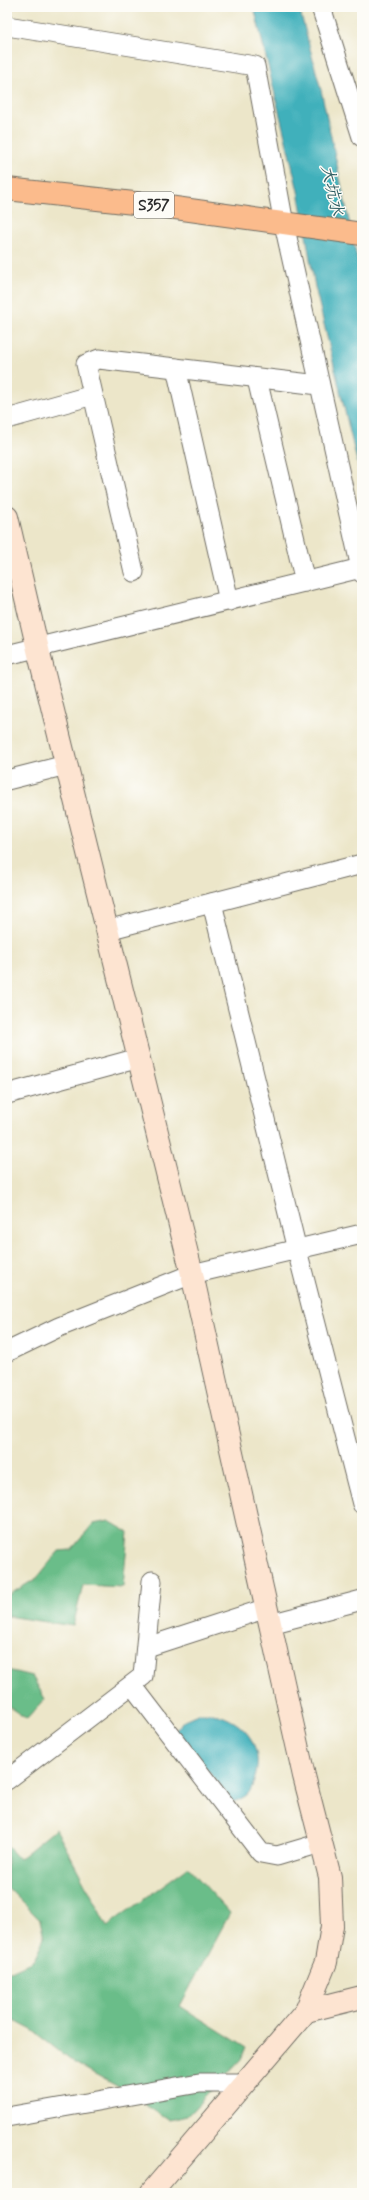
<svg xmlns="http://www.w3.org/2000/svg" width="369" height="2200" font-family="Mynerve,'LXGW WenKai TC',sans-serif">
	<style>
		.forest { fill: #6bbd89; stroke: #4b745a }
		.water { fill: #40b0bb; stroke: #366e73 }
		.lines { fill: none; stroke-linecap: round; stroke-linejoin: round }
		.street-casing { stroke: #6f6c62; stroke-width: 21 }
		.secondary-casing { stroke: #6f6c62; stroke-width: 24 }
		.primary-casing { stroke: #6f6c62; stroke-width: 24 }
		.street { stroke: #fff; stroke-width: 19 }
		.secondary { stroke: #fde4d1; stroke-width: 22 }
		.primary { stroke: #fbbb8c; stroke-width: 22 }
		.labels { text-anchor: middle; stroke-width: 3; stroke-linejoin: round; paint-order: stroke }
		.shield { fill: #fdfcf7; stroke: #6a6a68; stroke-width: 1 }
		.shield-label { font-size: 15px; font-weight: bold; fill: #2b2b2b }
		.water-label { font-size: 17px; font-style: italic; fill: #336065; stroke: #fdfcf7 }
	</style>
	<rect width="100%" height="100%" fill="#fdfcf7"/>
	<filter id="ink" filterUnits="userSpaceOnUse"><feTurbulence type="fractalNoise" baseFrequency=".025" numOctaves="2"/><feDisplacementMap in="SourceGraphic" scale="8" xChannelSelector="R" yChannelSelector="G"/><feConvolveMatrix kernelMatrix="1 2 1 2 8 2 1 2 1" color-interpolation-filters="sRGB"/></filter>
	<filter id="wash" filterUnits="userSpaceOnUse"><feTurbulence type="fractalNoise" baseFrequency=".012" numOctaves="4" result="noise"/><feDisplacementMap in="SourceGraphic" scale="16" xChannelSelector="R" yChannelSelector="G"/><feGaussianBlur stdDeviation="0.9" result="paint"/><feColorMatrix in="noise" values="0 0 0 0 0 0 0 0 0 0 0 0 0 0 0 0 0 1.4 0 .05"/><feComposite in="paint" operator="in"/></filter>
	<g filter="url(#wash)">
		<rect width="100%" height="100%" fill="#ece6c9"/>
		<g class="forest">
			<polygon points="109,1521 128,1532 123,1587 83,1585 73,1626 7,1616 7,1596 37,1578 59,1551 71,1550 93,1524"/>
			<polygon points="7,1670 32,1676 45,1699 27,1719 9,1707 7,1708"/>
			<polygon points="56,1829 107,1926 188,1867 230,1913 180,2006 247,2048 242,2058 187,2116 170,2120 124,2090 73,2062 32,2030 7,2017 7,1971 11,1971 33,1961 44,1938 40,1920 7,1887 7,1846 19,1859"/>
		</g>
		<g class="water">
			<polygon points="254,7 299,7 321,90 362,281 362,482 315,287 298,191"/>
			<path d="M200,1713C234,1712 264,1738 256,1774C254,1781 252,1789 248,1794C245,1797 238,1800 234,1802L174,1731L184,1720Z"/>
		</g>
	</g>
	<g filter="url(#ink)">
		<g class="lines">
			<defs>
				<g id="street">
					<polyline points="321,7 362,137"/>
					<polyline points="7,26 255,66 284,224 362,573"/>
					<polyline points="176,368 229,601"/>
					<polyline points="257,379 305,582"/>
					<polyline points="7,419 93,395"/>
					<polyline points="134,572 86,364 99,359 319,385"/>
					<polyline points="7,655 361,568"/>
					<polyline points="7,780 66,765"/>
					<polyline points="212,903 297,1250 362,1504"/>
					<polyline points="107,930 362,864"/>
					<polyline points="7,1094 139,1058"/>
					<polyline points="7,1352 59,1327 192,1274 362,1234"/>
					<polyline points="270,1624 362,1600"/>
					<polyline points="147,1647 267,1608"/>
					<polyline points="132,1685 261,1853 277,1856 321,1843"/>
					<polyline points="7,1780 143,1676 152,1581"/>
					<polyline points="7,2117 199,2083 245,2083"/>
				</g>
				<g id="secondary">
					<polyline points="7,517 39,654 192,1274 304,1776 330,1877 332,1926 326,1962 306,2011 151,2193"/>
					<polyline points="306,2011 362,1997"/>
				</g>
				<polyline id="primary" points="7,189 161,206 362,234"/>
			</defs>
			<use href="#street" class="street-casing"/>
			<use href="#secondary" class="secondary-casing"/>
			<use href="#primary" class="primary-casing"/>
			<use href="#street" class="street"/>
			<use href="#secondary" class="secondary"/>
			<use href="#primary" class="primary"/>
		</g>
	</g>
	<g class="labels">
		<rect class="shield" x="134" y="192" width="40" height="26" rx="3"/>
		<g class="shield-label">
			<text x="154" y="210">S357</text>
		</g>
		<g class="water-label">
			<text transform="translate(333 190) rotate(77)" y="6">大坑水</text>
		</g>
	</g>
	<rect width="369" height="2200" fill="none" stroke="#fdfcf7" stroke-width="24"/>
</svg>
